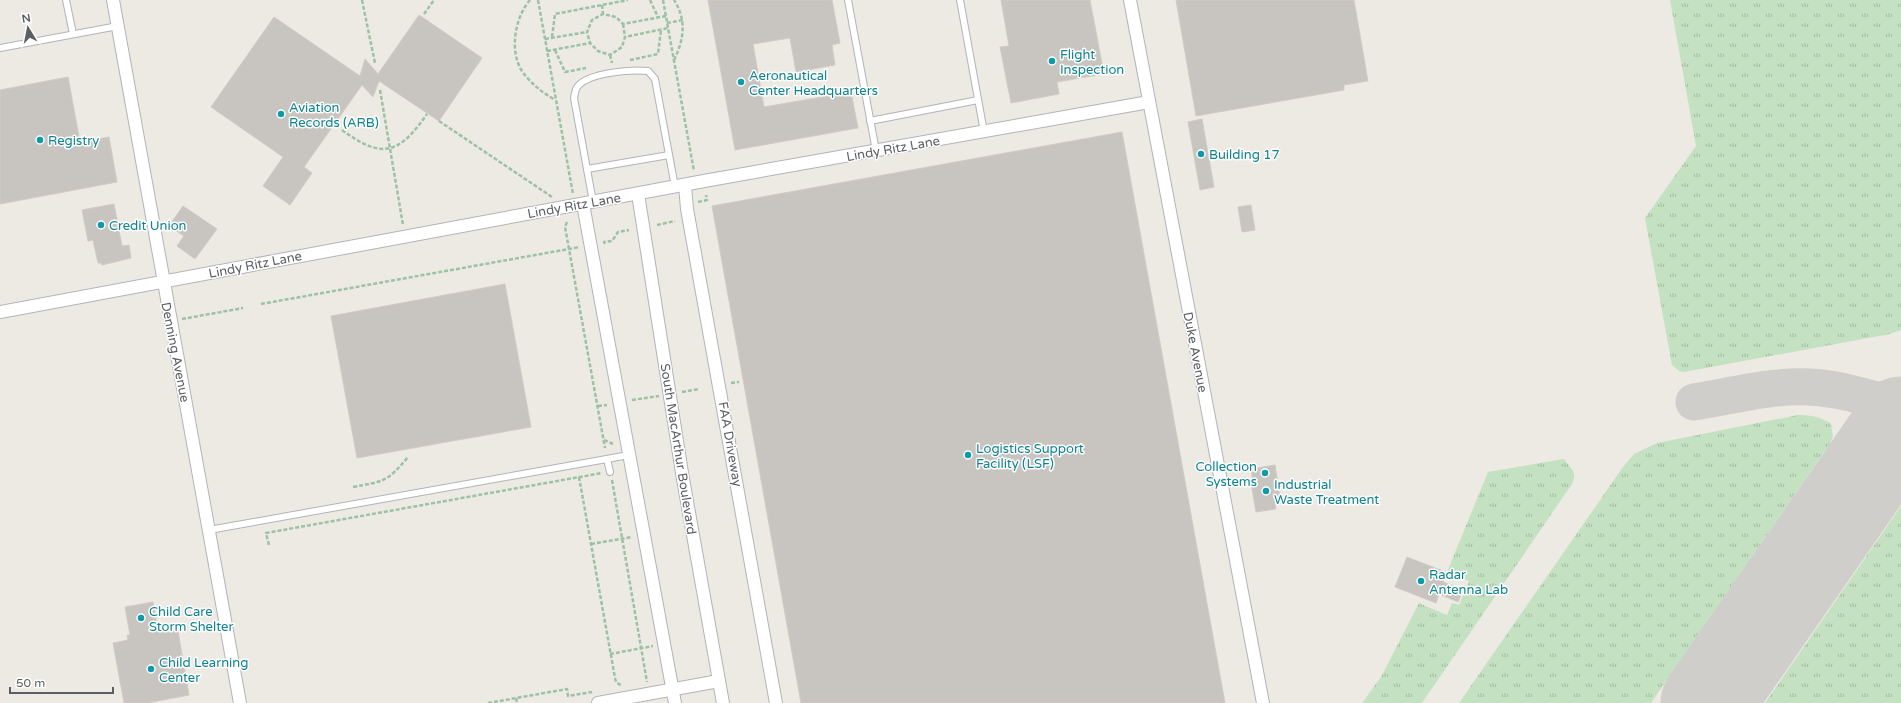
<svg xmlns="http://www.w3.org/2000/svg" width="1901" height="703" font-family="'Varela Round',sans-serif">
	<style>
		.grass { fill: url(#grass-tufts) }
		.lines { fill: none; stroke-linecap: round; stroke-linejoin: round }
		.taxiway { stroke: #cfceca; stroke-width: 37 }
		.runway { stroke: #cfceca; stroke-width: 93 }
		.building { fill: #c8c5c0; stroke: #d1cbc2 }
		.lane-casing { stroke: #b1b4b7; stroke-width: 8 }
		.street-casing { stroke: #b1b4b7; stroke-width: 14 }
		.path { stroke: #9cc2a5; stroke-width: 2.5; stroke-dasharray: 4 2; stroke-linecap: butt }
		.lane { stroke: #fff; stroke-width: 6 }
		.street { stroke: #fff; stroke-width: 12 }
		.culture-dot { fill: #0f9aa8; stroke: #fff; stroke-width: 1.5 }
		.labels { text-anchor: middle; stroke-width: 3; stroke-linejoin: round; paint-order: stroke }
		.culture-label { font-size: 13px; fill: #0d838f; stroke: #fff; text-anchor: start }
		.street-label { font-size: 13px; fill: #5c5f62; stroke: #fff }
	</style>
	<defs>
		<pattern id="grass-tufts" width="24" height="20" patternUnits="userSpaceOnUse"><rect width="24" height="20" fill="#c4e2c2"/><path d="M3 7l-1-3M5 7V3M7 7l1-3M15 17l-1-3M17 17v-4M19 17l1-3" fill="none" stroke="#a2baa1"/></pattern>
	</defs>
	<rect width="100%" height="100%" fill="#edeae3"/>
	<g class="grass">
		<polygon points="1670,0 1901,0 1901,330 1890,334 1684,372 1679,371 1672,365 1645,218 1696,146"/>
		<path d="M1798,415C1811,415 1821,417 1831,424L1833,436L1831,442L1651,703H1459L1623,467L1634,454L1657,443Z"/>
		<path d="M1564,459C1570,468 1578,471 1572,484L1422,703H1362L1381,677L1419,603L1447,615L1452,603L1459,605L1469,581L1447,572L1488,472Z"/>
		<polygon points="1901,506 1901,703 1765,703"/>
	</g>
	<g class="lines">
		<path class="taxiway" d="M1694,402C1732,396 1771,385 1809,387C1840,388 1871,399 1901,407"/>
		<polyline class="runway" points="1707,703 1901,423"/>
	</g>
	<g class="building">
		<polygon points="708,0 832,0 840,43 832,45 835,65 796,72 790,38 753,44 764,107 851,92 858,128 735,150"/>
		<polygon points="1001,0 1090,0 1104,74 1057,82 1059,94 1011,103 1000,47 1009,46"/>
		<polygon points="1176,0 1354,0 1368,81 1344,85 1344,90 1196,116"/>
		<polygon points="419,15 482,58 439,121 379,81 373,97 362,85 304,167 312,173 290,205 263,186 283,157 211,107 274,17 360,76 365,59 378,74"/>
		<polygon points="68,77 80,142 109,137 117,182 0,204 0,90"/>
		<polygon points="1202,119 1214,187 1200,190 1188,122"/>
		<polygon points="1122,132 1225,703 801,703 712,206"/>
		<polygon points="114,204 122,246 129,245 131,258 102,265 101,263 98,263 93,240 88,241 82,210"/>
		<polygon points="1251,205 1255,230 1242,232 1238,207"/>
		<polygon points="183,206 217,229 195,259 177,246 184,236 169,226"/>
		<polygon points="505,284 531,427 357,458 331,316"/>
		<polygon points="1275,465 1281,503 1275,504 1276,509 1256,512 1251,483 1253,483 1251,469"/>
		<polygon points="1407,557 1448,573 1443,582 1463,590 1458,602 1439,594 1436,603 1395,587"/>
		<polygon points="153,602 158,630 162,629 163,633 178,631 189,695 147,703 124,703 113,643 128,640 127,635 130,635 125,607"/>
	</g>
	<g class="lines">
		<defs>
			<g id="lane">
				<polyline points="66,0 73,34"/>
				<polyline points="848,0 876,151"/>
				<polyline points="960,0 984,132"/>
				<polyline points="0,48 118,26"/>
				<polyline points="870,121 978,100"/>
				<polyline points="587,169 669,155"/>
				<path d="M593,202L574,98C575,94 575,89 578,86C589,73 631,69 648,71L655,79L675,187"/>
				<polyline points="607,459 610,472"/>
				<polyline points="209,530 629,455"/>
			</g>
			<g id="street">
				<polyline points="113,0 240,703"/>
				<polyline points="1130,0 1263,703"/>
				<polyline points="685,185 687,209 776,703"/>
				<polyline points="638,194 683,479 723,703"/>
				<polyline points="583,204 675,703"/>
				<polyline points="0,312 704,181 1149,102"/>
				<polyline points="598,703 719,681"/>
			</g>
		</defs>
		<use href="#lane" class="lane-casing"/>
		<use href="#street" class="street-casing"/>
		<g class="path">
			<polyline points="362,0 375,63"/>
			<path d="M530,0C515,17 509,51 522,71C531,84 542,92 555,100"/>
			<polyline points="538,0 573,194"/>
			<polyline points="650,0 658,17"/>
			<polyline points="663,0 694,171"/>
			<polyline points="602,5 603,14"/>
			<polyline points="424,14 434,0"/>
			<polyline points="666,16 623,24 616,17 603,14 592,20 587,32 590,43 598,51 610,55 622,47 625,37 668,28"/>
			<polyline points="667,23 683,20"/>
			<polyline points="623,24 625,37"/>
			<polyline points="552,37 555,14 628,0"/>
			<polyline points="545,39 587,32"/>
			<polyline points="555,50 565,72 586,68"/>
			<polyline points="547,51 590,43"/>
			<polyline points="610,55 612,63"/>
			<polyline points="630,60 658,54 661,30"/>
			<path d="M674,60C684,40 687,20 674,0"/>
			<polyline points="380,90 403,225"/>
			<polyline points="439,121 552,197"/>
			<path d="M342,130C383,160 399,154 427,114"/>
			<polyline points="698,202 707,200 706,195"/>
			<polyline points="567,222 565,227 605,448"/>
			<polyline points="657,225 675,221"/>
			<polyline points="605,244 604,242 612,241 618,232 629,230"/>
			<polyline points="261,304 580,247"/>
			<polyline points="182,319 243,308"/>
			<polyline points="731,383 739,382"/>
			<polyline points="682,392 699,389"/>
			<polyline points="632,400 659,396"/>
			<polyline points="598,406 607,405"/>
			<polyline points="604,440 613,444"/>
			<polyline points="579,477 615,678 616,682 622,686"/>
			<polyline points="612,480 647,682"/>
			<path d="M353,487C385,481 387,482 408,457"/>
			<polyline points="591,544 632,537"/>
			<polyline points="269,545 266,533 602,473"/>
			<polyline points="610,654 653,646"/>
			<polyline points="516,698 517,703"/>
			<polyline points="488,703 567,689 568,696 592,692"/>
		</g>
		<use href="#lane" class="lane"/>
		<use href="#street" class="street"/>
	</g>
	<g class="culture-dot">
		<circle cx="1052" cy="61" r="4"/>
		<circle cx="741" cy="82" r="4"/>
		<circle cx="281" cy="114" r="4"/>
		<circle cx="40" cy="140" r="4"/>
		<circle cx="1201" cy="154" r="4"/>
		<circle cx="101" cy="225" r="4"/>
		<circle cx="968" cy="455" r="4"/>
		<circle cx="1265" cy="473" r="4"/>
		<circle cx="1266" cy="491" r="4"/>
		<circle cx="1421" cy="581" r="4"/>
		<circle cx="141" cy="618" r="4"/>
		<circle cx="151" cy="669" r="4"/>
	</g>
	<g class="labels">
		<g class="culture-label">
			<text x="1060" y="59">Flight<tspan x="1060" dy="15">Inspection</tspan></text>
			<text x="749" y="80">Aeronautical<tspan x="749" dy="15">Center Headquarters</tspan></text>
			<text x="289" y="112">Aviation<tspan x="289" dy="15">Records (ARB)</tspan></text>
			<text x="48" y="145">Registry</text>
			<text x="1209" y="159">Building 17</text>
			<text x="109" y="230">Credit Union</text>
			<text x="976" y="453">Logistics Support<tspan x="976" dy="15">Facility (LSF)</tspan></text>
			<text x="1257" y="471" text-anchor="end">Collection<tspan x="1257" dy="15">Systems</tspan></text>
			<text x="1274" y="489">Industrial<tspan x="1274" dy="15">Waste Treatment</tspan></text>
			<text x="1429" y="579">Radar<tspan x="1429" dy="15">Antenna Lab</tspan></text>
			<text x="149" y="616">Child Care<tspan x="149" dy="15">Storm Shelter</tspan></text>
			<text x="159" y="667">Child Learning<tspan x="159" dy="15">Center</tspan></text>
		</g>
		<g class="street-label">
			<text transform="translate(893 148) rotate(-10)" y="5">Lindy Ritz Lane</text>
			<text transform="translate(574 205) rotate(-10)" y="5">Lindy Ritz Lane</text>
			<text transform="translate(255 264) rotate(-11)" y="5">Lindy Ritz Lane</text>
			<text transform="translate(176 352) rotate(79)" y="5">Denning Avenue</text>
			<text transform="translate(1196 352) rotate(79)" y="5">Duke Avenue</text>
			<text transform="translate(731 444) rotate(80)" y="5">FAA Driveway</text>
			<text transform="translate(679 449) rotate(81)" y="5">South MacArthur Boulevard</text>
		</g>
	</g>
	<g transform="translate(28 28) rotate(350)" stroke="#ffffff" stroke-width="3" paint-order="stroke">
	<path d="M0-3L7 15L0 10L-7 15Z" fill="#5c5f62"/>
	<text y="-6" font-size="11" font-weight="bold" text-anchor="middle" fill="#5c5f62">N</text>
	</g>
	<path d="M10 687v6h103v-6" fill="none" stroke="#5c5f62" stroke-width="2"/>
	<text x="16" y="687" font-size="12" fill="#5c5f62" stroke="#ffffff" stroke-width="3" paint-order="stroke">50 m</text>
</svg>
